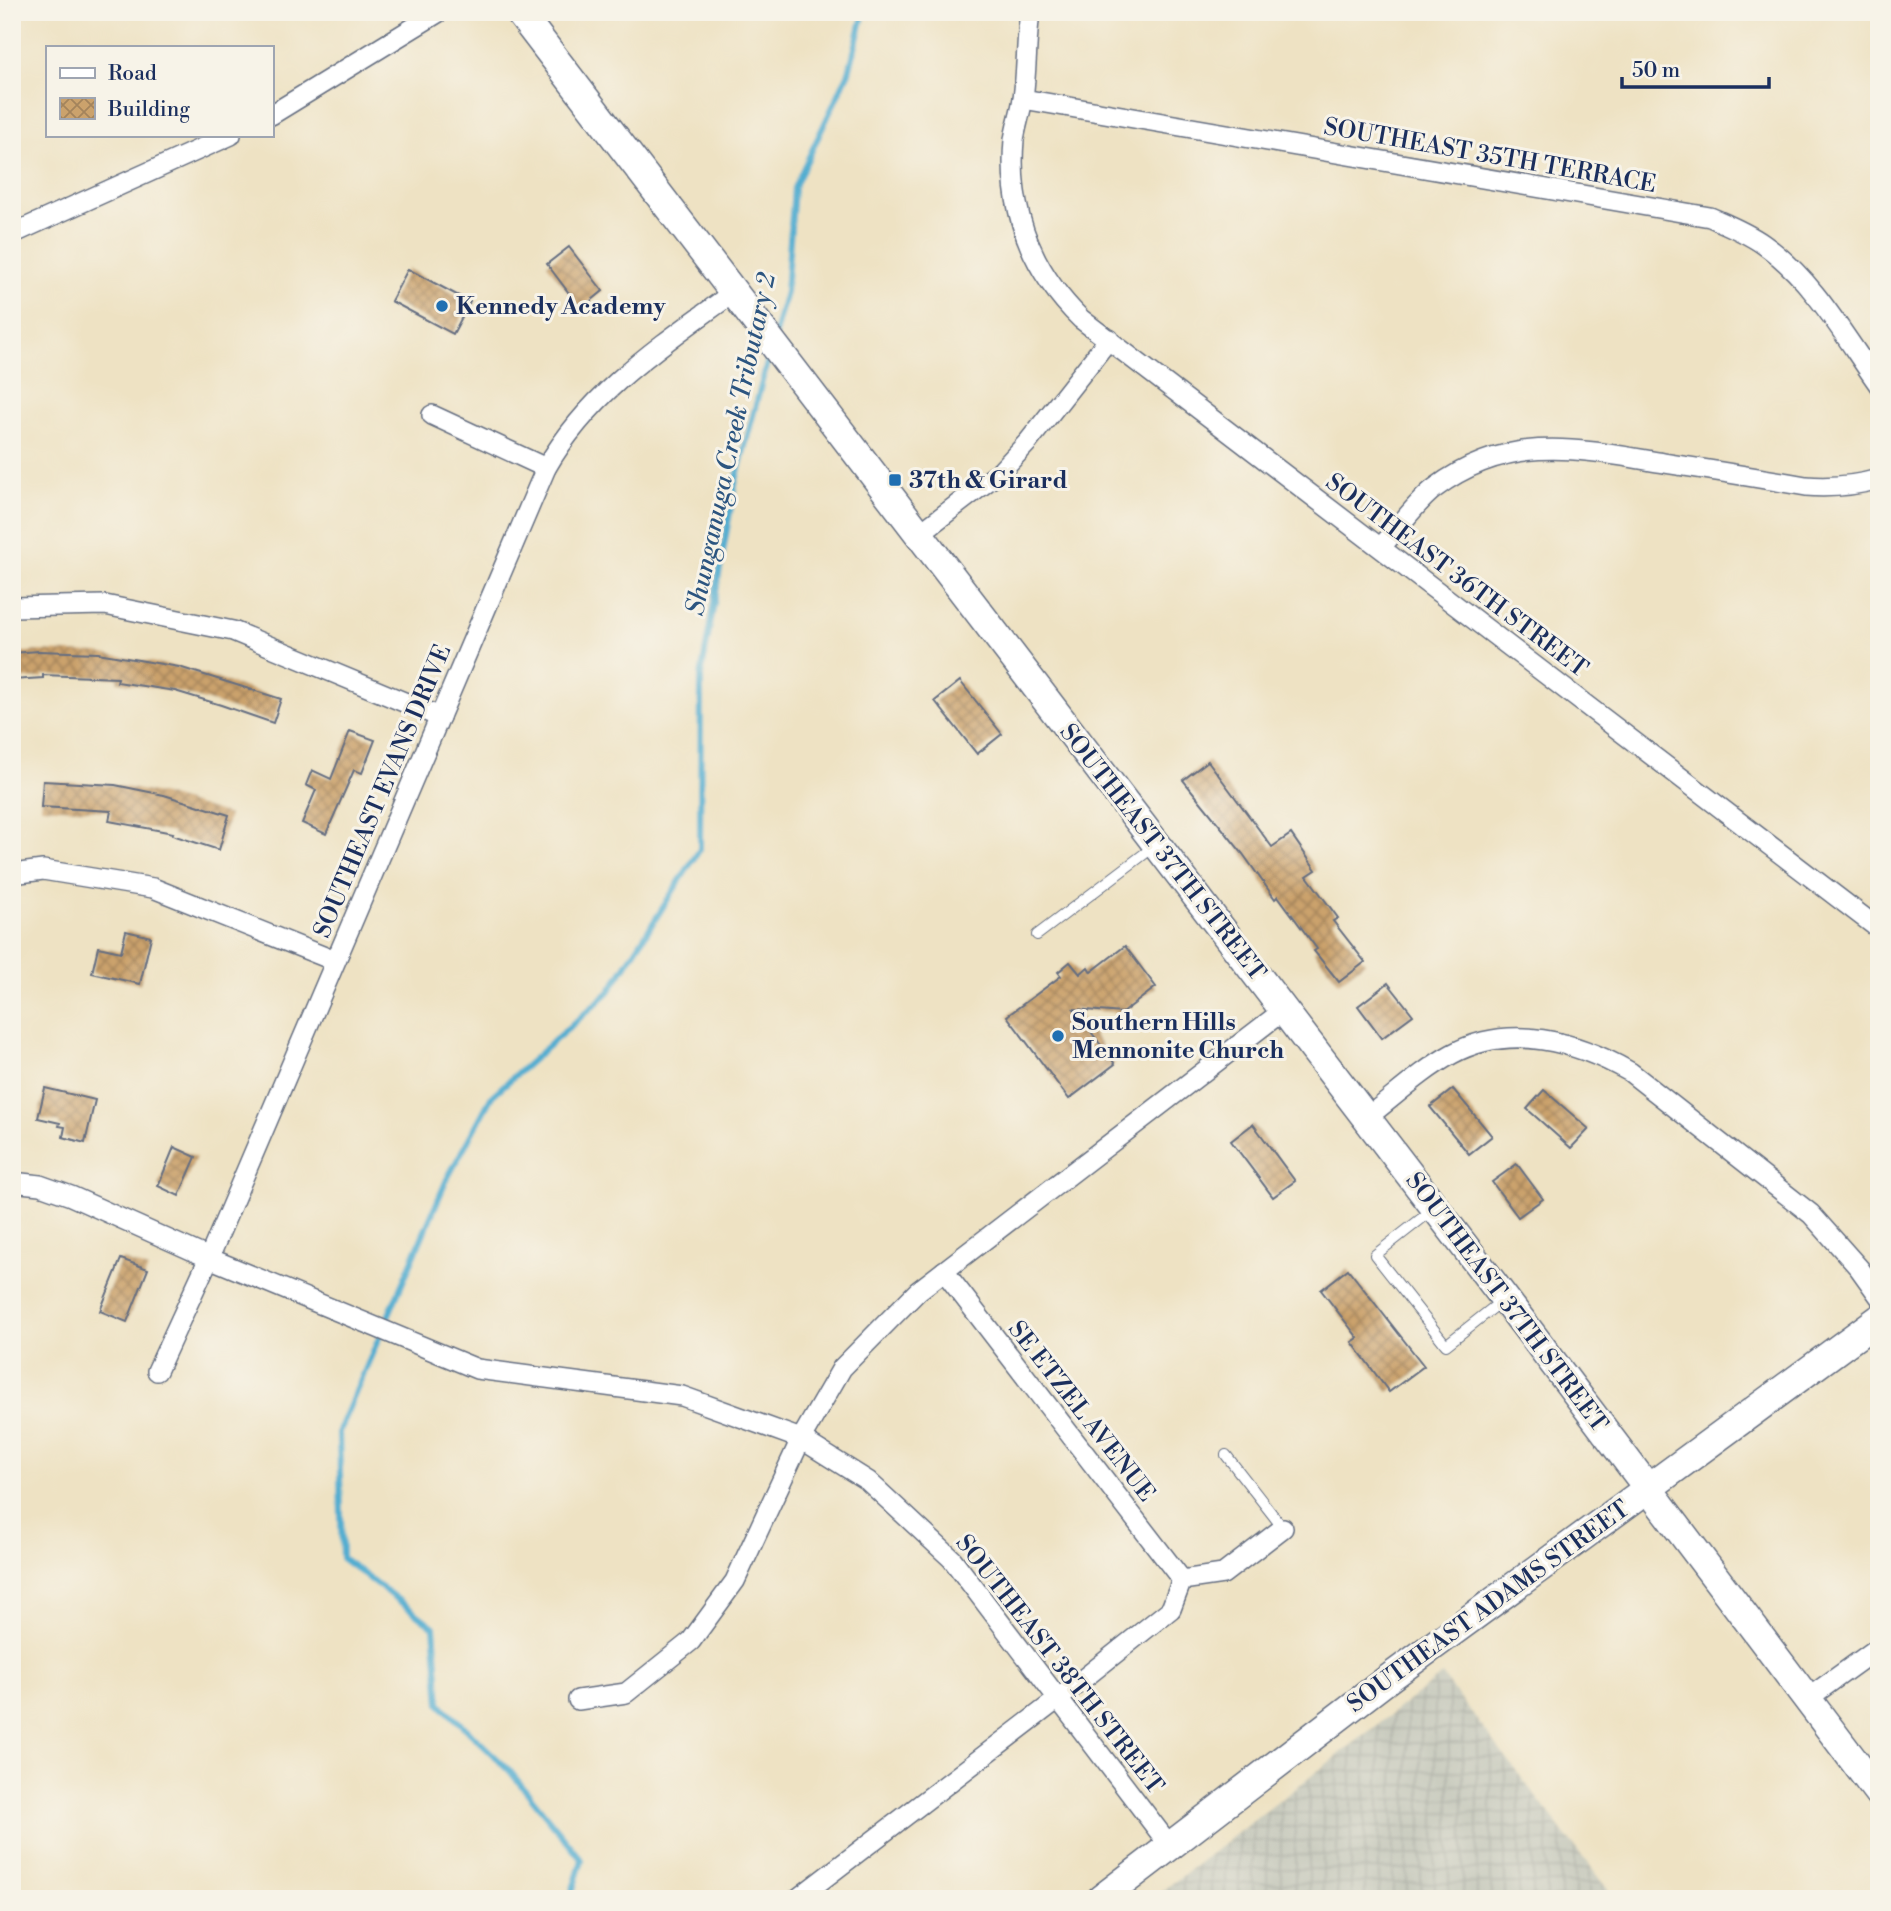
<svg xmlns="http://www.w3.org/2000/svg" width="1891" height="1911" font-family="'Libre Bodoni',serif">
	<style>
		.industrial { fill: url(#industrial-grid) }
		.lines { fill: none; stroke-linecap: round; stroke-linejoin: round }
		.stream { stroke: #52add0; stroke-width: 6 }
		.building { fill: url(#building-cross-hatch) }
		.service-casing { stroke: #656e81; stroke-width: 12 }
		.minor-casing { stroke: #656e81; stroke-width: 22 }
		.secondary-casing { stroke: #656e81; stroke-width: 31 }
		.service { stroke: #fff; stroke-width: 10 }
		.minor { stroke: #fff; stroke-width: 19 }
		.secondary { stroke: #fff; stroke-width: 28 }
		.poi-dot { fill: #1f6fb2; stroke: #f7f3e8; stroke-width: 2.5 }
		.labels { text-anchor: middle; stroke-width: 6; stroke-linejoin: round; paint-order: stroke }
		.street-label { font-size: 24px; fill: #1b2f5e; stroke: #f7f3e8 }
		.poi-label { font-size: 24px; font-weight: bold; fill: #1b2f5e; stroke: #f7f3e8; text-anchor: start }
		.water-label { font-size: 26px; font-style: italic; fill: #2c5580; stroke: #f7f3e8 }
	</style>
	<defs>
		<pattern id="industrial-grid" width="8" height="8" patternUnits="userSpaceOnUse" patternTransform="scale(1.75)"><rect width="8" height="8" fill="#c3c6b9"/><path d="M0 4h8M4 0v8" fill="none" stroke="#a7aaa1"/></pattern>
		<pattern id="building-cross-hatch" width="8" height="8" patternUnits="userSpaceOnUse" patternTransform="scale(1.75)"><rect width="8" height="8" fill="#cba26c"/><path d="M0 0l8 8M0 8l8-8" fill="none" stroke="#a4845c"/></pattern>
	</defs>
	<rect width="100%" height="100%" fill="#f7f3e8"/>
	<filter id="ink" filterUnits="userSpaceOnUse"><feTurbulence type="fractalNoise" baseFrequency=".0143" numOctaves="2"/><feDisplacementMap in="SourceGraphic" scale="14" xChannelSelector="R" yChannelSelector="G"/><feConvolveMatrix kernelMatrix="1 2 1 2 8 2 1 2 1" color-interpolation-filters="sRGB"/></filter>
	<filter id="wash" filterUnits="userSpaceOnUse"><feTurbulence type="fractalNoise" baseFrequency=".00686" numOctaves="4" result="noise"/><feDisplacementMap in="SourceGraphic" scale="28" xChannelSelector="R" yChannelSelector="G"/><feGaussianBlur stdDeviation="1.57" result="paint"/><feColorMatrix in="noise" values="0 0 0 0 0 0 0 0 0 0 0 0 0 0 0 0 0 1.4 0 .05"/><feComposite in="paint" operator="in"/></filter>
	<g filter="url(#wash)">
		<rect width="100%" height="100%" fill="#eee2c3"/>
		<polygon class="industrial" points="1442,1675 1615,1899 1152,1899"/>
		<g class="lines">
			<g class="stream">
				<polyline points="775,334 786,292 794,188 849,72 864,12"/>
				<polyline points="570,1899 582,1860 509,1770 440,1704 434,1627 342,1558 339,1431 447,1179 492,1096 609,992 700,849 701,676 735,484 769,355"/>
			</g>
		</g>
		<g id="blocks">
			<g class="building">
				<polygon points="569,247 603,291 581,309 547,264"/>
				<polygon points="408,269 470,302 453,334 391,301"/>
				<polygon points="39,651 98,653 179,667 281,699 273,723 221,705 175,691 117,682 118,678 43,675 43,678 12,680 12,653"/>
				<polygon points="960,681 1002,734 977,754 935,701"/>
				<polygon points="350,731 375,740 362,773 354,770 326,834 302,823 316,790 306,785 312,770 331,779"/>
				<polygon points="1208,761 1272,847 1291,834 1316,870 1307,876 1338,918 1333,921 1365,962 1339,982 1314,951 1317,949 1278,896 1275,899 1243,854 1183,780"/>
				<polygon points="43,781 115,785 164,795 229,815 219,850 172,835 173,833 109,821 111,811 41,807"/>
				<polygon points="126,931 151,937 140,984 92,973 98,947 121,952"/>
				<polygon points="1125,946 1156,987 1122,1013 1074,1009 1115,1064 1069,1099 1007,1016 1061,976 1058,972 1070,962 1080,974 1088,967 1091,972"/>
				<polygon points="1388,983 1413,1015 1382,1038 1358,1006"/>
				<polygon points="45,1088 95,1100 85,1143 63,1137 65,1127 59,1126 60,1123 38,1118"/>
				<polygon points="1453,1089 1492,1136 1469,1154 1430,1107"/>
				<polygon points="1544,1090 1589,1129 1571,1148 1527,1109"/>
				<polygon points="1253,1124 1295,1181 1273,1197 1231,1141"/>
				<polygon points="174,1147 196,1157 179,1196 158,1186"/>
				<polygon points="1517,1164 1543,1199 1518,1217 1492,1182"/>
				<polygon points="121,1259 148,1269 127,1322 100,1311"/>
				<polygon points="1348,1269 1424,1366 1389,1392 1352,1342 1358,1338 1321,1290"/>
			</g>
		</g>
	</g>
	<g filter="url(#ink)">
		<use href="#blocks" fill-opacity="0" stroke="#656e81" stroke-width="2"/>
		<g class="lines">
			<defs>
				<g id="service">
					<polyline points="1037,935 1156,845"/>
					<polyline points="1435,1208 1375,1255 1446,1345 1503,1300"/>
					<polyline points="1226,1455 1283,1528"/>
				</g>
				<g id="minor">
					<path d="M1030,12C1026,41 1027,70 1023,98C1021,112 1016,126 1014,140C1008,210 1031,270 1081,319L1879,929"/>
					<path d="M1023,99L1710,217C1728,225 1746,232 1763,244C1813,279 1844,336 1879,385"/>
					<polyline points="271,115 439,12"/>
					<polyline points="12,234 231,135"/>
					<polyline points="432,415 546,468"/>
					<polyline points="919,534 1001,471 1028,442 1109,339"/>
					<path d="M1381,547C1397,530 1417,501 1435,488C1510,432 1580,449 1664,463C1711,470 1759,478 1806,486C1832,488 1854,486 1879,479"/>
					<polyline points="12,607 105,605 233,631 440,717"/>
					<polyline points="12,874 43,870 153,888 335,961"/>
					<path d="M1366,1118C1394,1097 1421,1071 1452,1054C1510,1023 1576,1041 1630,1072L1811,1214L1859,1268L1879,1296"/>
					<polyline points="12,1182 40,1185 71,1196 209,1258 477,1369 682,1396 801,1439 868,1481 952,1559 1170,1846"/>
					<polyline points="944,1271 1182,1580"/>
					<path d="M157,1371L209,1258L546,468C591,390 663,344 734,292"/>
					<polyline points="1182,1580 1223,1574 1283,1528"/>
					<polyline points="1807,1699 1879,1647"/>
					<polyline points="578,1700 626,1693 691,1641 735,1581 801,1439 842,1368 918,1291 1284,1010"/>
					<polyline points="797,1899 1058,1699 1171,1609 1182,1580"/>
				</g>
				<g id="secondary">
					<polyline points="519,12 1505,1299 1879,1794"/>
					<polyline points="1101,1899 1388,1679 1879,1319"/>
				</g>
			</defs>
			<use href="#service" class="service-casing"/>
			<use href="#minor" class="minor-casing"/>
			<use href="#secondary" class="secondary-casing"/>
			<use href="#service" class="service"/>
			<use href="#minor" class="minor"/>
			<use href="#secondary" class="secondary"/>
		</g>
	</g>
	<g class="poi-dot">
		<circle cx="442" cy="306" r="7"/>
		<rect x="888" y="473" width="14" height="14" rx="3.5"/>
		<circle cx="1058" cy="1036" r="7"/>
	</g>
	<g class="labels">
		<g class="street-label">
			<text transform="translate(1490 155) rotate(10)" y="8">SOUTHEAST 35TH TERRACE</text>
			<text transform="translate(1457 575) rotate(37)" y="8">SOUTHEAST 36TH STREET</text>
			<text transform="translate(382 791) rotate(-67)" y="8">SOUTHEAST EVANS DRIVE</text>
			<text transform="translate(1163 852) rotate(52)" y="8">SOUTHEAST 37TH STREET</text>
			<text transform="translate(1507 1302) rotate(53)" y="8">SOUTHEAST 37TH STREET</text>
			<text transform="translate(1082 1411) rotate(52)" y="8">SE ETZEL AVENUE</text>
			<text transform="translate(1488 1606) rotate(-36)" y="8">SOUTHEAST ADAMS STREET</text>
			<text transform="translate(1060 1664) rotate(52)" y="8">SOUTHEAST 38TH STREET</text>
		</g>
		<g class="poi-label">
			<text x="456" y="314">Kennedy Academy</text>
			<text x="909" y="488">37th &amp; Girard</text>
			<text x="1072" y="1030">Southern Hills<tspan x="1072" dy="28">Mennonite Church</tspan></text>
		</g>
		<g class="water-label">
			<text transform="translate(730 444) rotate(-78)" y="9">Shunganuga Creek Tributary 2</text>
		</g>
	</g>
	<rect width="1891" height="1911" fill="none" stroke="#f7f3e8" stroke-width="42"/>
	<rect x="46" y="46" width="228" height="91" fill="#f7f3e8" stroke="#9fa5b1" stroke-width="2"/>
	<rect x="60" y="68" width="35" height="10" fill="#ffffff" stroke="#9fa5b1" stroke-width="2"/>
	<text x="108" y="80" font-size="21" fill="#1b2f5e">Road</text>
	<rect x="60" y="98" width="35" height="21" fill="url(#building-cross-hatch)" stroke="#9fa5b1" stroke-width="2"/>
	<text x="108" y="116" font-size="21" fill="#1b2f5e">Building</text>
	<path d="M1622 77v10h147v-10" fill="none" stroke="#1b2f5e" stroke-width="3.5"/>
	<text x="1632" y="77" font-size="21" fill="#1b2f5e" stroke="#f7f3e8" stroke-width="5" paint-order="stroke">50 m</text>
</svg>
